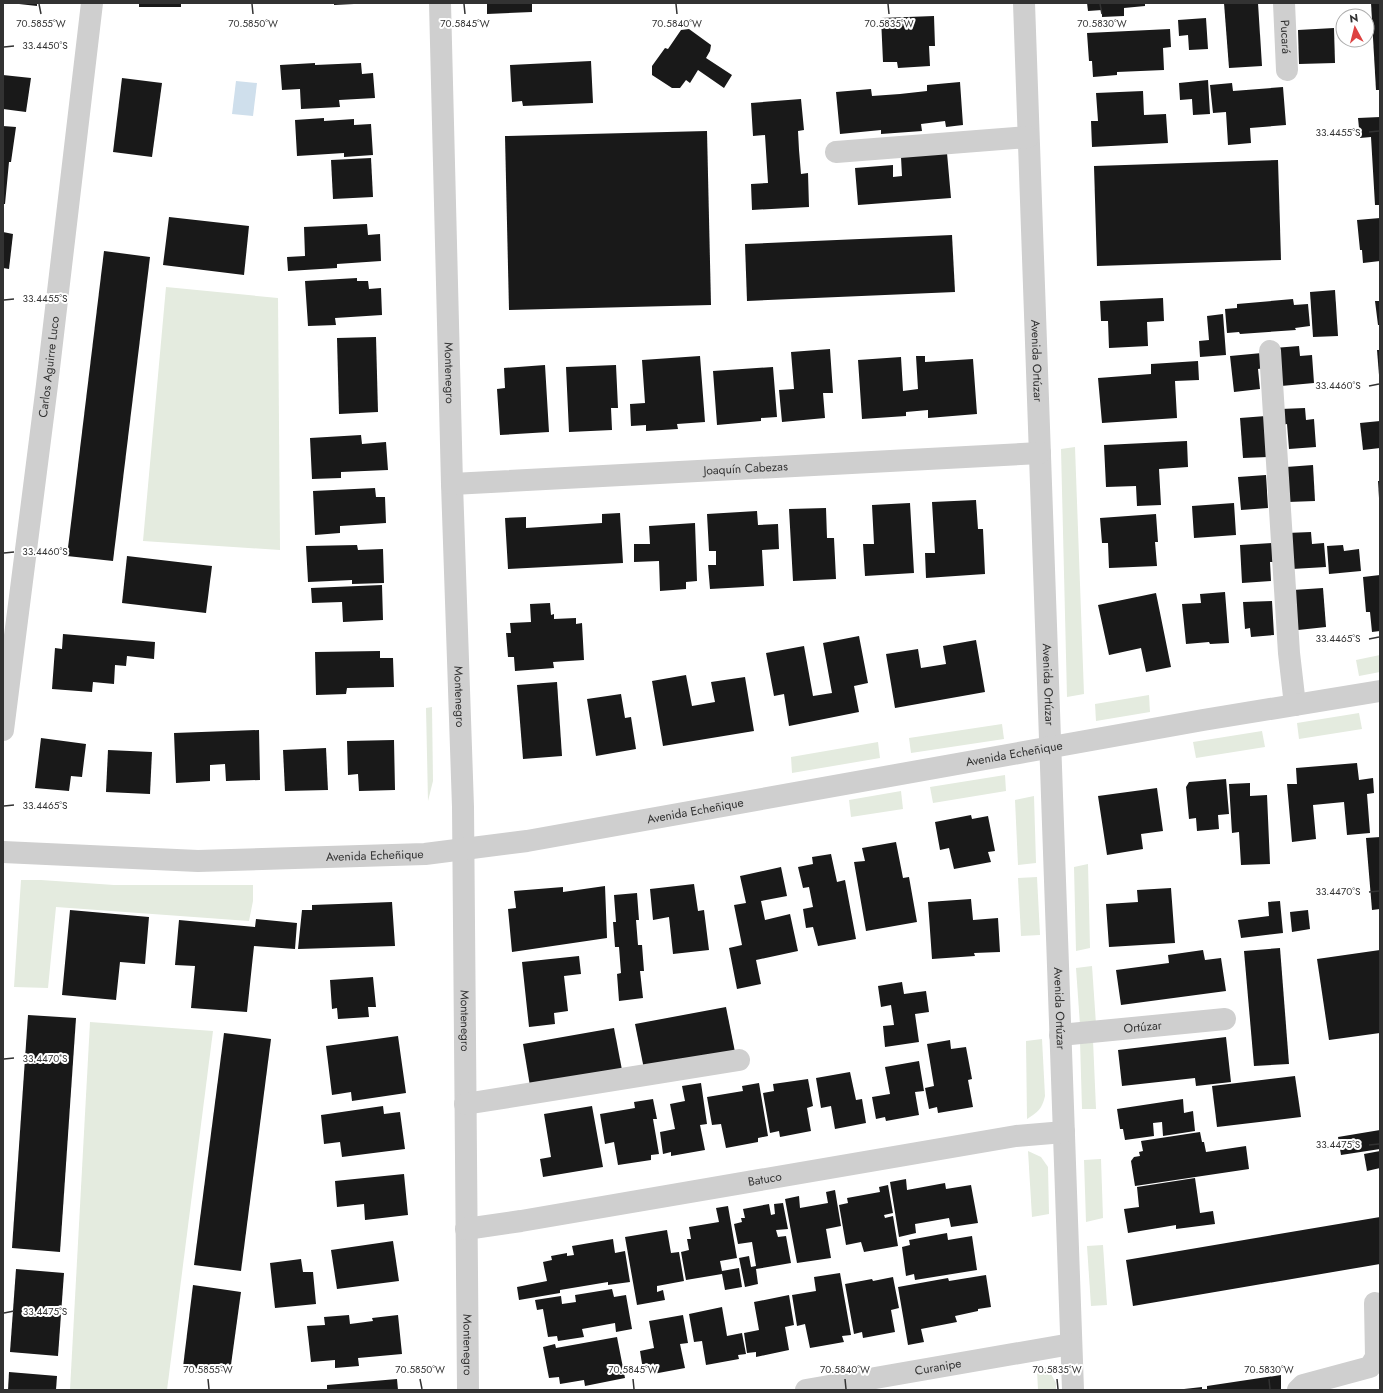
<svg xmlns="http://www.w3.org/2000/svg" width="1383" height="1393" font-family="Jost,sans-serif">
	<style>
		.green { fill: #e4ebdf }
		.water { fill: #cfdfec }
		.building { fill: #191919 }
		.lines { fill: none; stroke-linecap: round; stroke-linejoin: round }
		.minor { stroke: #cfcfcf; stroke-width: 22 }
		.ticks { fill: none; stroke: #323232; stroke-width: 1.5 }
		.labels { text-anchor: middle; stroke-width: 4; stroke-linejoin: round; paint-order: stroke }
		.street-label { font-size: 12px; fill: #323232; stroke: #fff }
		.ticks-label { font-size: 10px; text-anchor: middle; fill: #323232; stroke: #fff; stroke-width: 4; stroke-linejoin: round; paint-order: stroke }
	</style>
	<rect width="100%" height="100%" fill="#fff"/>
	<g class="green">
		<polygon points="166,287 278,298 280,550 143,541"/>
		<polygon points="1075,447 1084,694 1067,697 1061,449"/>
		<polygon points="1380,655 1380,672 1359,676 1356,660"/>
		<polygon points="1149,695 1150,712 1096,721 1095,704"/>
		<polygon points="432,707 433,781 428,801 426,708"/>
		<polygon points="1359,713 1362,729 1299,739 1297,723"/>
		<polygon points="1002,724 1004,739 911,753 909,738"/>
		<polygon points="1262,731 1265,747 1196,758 1193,742"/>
		<polygon points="878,742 880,758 792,773 791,757"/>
		<polygon points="1005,775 1006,791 933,803 930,787"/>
		<polygon points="901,791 903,809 851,817 849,800"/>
		<polygon points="1034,796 1036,863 1018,865 1015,800"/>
		<polygon points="1088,864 1090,948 1076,951 1074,867"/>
		<polygon points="1037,877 1040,935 1021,936 1018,878"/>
		<polygon points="21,880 41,880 114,885 253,885 253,901 249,921 56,907 48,988 14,987"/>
		<polygon points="1092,966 1096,1024 1080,1025 1076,968"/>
		<polygon points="90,1022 213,1031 167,1390 70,1390"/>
		<path d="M1042,1039L1045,1096C1042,1109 1038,1112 1027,1119L1026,1041Z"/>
		<polygon points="1093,1040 1096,1109 1082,1109 1080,1041"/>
		<polygon points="1028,1151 1041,1157 1048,1167 1049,1214 1032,1217"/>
		<polygon points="1101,1159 1103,1218 1086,1222 1084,1160"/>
		<polygon points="1103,1245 1107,1305 1091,1306 1087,1246"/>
		<polygon points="1047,1367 1056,1383 1056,1390 1038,1390 1037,1370"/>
	</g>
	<polygon class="water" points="236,81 257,83 253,116 232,114"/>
	<g class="building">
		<polygon points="19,3 37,3 37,6 19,4"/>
		<rect x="139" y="3" width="42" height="4"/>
		<polygon points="334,3 354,3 354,4 334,5"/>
		<polygon points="487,3 532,3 532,12 487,14"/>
		<polygon points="1087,3 1145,3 1145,6 1124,8 1124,16 1102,17 1102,10 1088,11"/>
		<polygon points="1224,3 1258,3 1262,66 1229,68"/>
		<polygon points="1371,3 1380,3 1380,90 1376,90"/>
		<polygon points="934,16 935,46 929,46 930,66 898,68 897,62 883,62 881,18"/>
		<polygon points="1206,18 1208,49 1189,50 1188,35 1179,36 1178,20"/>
		<polygon points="1334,28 1335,63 1299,64 1298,30"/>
		<polygon points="689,29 711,45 710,51 706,58 732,75 724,88 698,70 690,83 686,80 680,88 672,88 652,75 652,66 665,48 668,49 681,30"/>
		<polygon points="1170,29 1171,47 1163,48 1164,70 1117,72 1117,75 1093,77 1092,61 1089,61 1087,33"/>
		<polygon points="591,61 593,103 523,106 522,101 512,102 510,65"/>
		<polygon points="315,63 315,65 361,63 362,74 373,73 375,98 339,100 340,107 301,109 300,89 282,90 280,65"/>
		<polygon points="3,75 31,78 26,112 3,109"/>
		<polygon points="122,78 162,83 152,157 113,152"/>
		<polygon points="1208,80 1210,114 1193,115 1192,99 1180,100 1179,83"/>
		<polygon points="960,82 963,125 946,127 945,121 921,124 922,131 881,134 881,130 840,134 836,92 871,89 872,96 900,94 927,91 927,85"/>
		<polygon points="1232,83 1233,91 1283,87 1286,125 1250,128 1251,143 1228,145 1226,112 1213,113 1210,85"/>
		<polygon points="1143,91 1144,115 1166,114 1168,143 1092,147 1091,121 1098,121 1096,93"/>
		<polygon points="801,99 804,130 798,131 799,150 801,174 808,173 809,207 752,210 751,184 768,183 765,135 753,136 751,103"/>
		<polygon points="1380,117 1380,205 1375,205 1371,137 1360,138 1358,118"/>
		<polygon points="324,118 324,121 354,119 354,125 371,124 373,155 344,157 344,153 297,156 295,120"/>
		<polygon points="3,126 16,127 11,162 9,162 5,204 3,204"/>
		<polygon points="707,131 711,305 509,310 505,136"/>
		<polygon points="947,153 951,198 858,205 855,168 893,165 893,177 902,176 901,157"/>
		<polygon points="371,158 373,197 333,199 331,160"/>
		<polygon points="1278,160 1281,260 1097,266 1094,166"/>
		<polygon points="169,217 249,226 244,275 163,265"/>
		<polygon points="1380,218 1380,261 1363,263 1362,250 1360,250 1357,220"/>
		<polygon points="367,224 368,235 380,234 381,261 337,264 337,268 288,271 287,257 305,256 304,227"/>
		<polygon points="3,232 13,234 9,269 3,268"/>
		<polygon points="952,235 955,292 747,301 745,244"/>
		<polygon points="104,251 150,257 113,561 67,556"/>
		<polygon points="357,278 357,281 368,281 369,289 381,288 382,315 335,318 336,325 308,326 305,281"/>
		<polygon points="1335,290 1338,336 1313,337 1310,292"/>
		<polygon points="1163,298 1164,321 1147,322 1148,346 1109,348 1108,321 1101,321 1100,301"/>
		<polygon points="1293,299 1294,305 1308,304 1310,326 1295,328 1296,330 1240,334 1239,332 1227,333 1225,309 1237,308 1237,304"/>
		<polygon points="1375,301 1380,301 1380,325 1378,325"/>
		<polygon points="1223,314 1226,355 1200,357 1199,341 1209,340 1207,316"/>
		<polygon points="376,337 378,412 339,414 337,338"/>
		<polygon points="1299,346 1300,356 1312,355 1314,383 1281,386 1274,348"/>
		<polygon points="830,349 833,393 823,393 825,418 782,422 779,390 794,389 791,352"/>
		<polygon points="1377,350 1380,350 1380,374 1379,375"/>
		<polygon points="1262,353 1264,368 1258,369 1260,389 1234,392 1230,356"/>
		<polygon points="700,356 705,422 677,424 678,429 646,431 646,425 631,426 630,404 645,403 642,360"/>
		<polygon points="916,356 925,356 925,362 973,359 977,414 928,418 928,410 906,412 906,416 862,419 858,360 901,357 903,391 918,389"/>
		<polygon points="1198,361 1199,380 1175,381 1177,418 1102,423 1098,378 1151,374 1151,364"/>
		<polygon points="545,365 549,432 500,435 497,389 505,388 504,368"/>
		<polygon points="616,365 618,408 611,408 612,430 569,432 566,367"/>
		<polygon points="773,367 777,417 761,418 761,421 717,425 713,371"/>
		<polygon points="1305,408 1306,420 1314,419 1316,447 1289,449 1287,424 1282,425 1281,409"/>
		<polygon points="1266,416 1268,457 1243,458 1240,418"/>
		<polygon points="1380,421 1380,448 1363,450 1360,423"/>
		<polygon points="361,435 362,444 386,442 388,470 341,472 341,478 312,479 310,438"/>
		<polygon points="1187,441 1188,467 1159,469 1161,505 1137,506 1136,486 1106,487 1104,445"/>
		<polygon points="1313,465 1315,501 1288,502 1286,467"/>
		<polygon points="1266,475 1268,508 1241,510 1238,477"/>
		<polygon points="1378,481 1380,481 1380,498 1379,498"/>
		<polygon points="375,488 376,497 385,497 386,523 340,526 340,533 315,535 313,491"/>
		<polygon points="976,500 978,529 983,529 985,574 926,578 925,553 935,553 932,502"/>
		<polygon points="910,503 914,573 865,576 863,544 874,544 872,505"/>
		<polygon points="1234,503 1236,535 1194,538 1192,506"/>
		<polygon points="826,508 827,538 834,538 836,579 793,581 789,509"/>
		<polygon points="757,511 758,525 778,524 779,549 762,550 764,586 710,589 708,565 716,565 716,551 709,551 707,514"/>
		<polygon points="620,513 623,563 508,569 505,518 526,517 526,528 602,523 602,514"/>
		<polygon points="1156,514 1158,542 1155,542 1157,566 1109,568 1108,543 1102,543 1100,518"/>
		<polygon points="695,523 697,581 686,582 686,589 660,591 659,561 634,562 634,544 650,544 649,526"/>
		<polygon points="1311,532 1312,544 1324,543 1326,567 1292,569 1287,533"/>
		<polygon points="1272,543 1273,562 1270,562 1271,581 1242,583 1240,545"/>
		<polygon points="357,545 358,550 383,549 384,583 352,584 352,580 308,582 306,546"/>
		<polygon points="1343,545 1344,551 1359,549 1361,571 1329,574 1327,546"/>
		<polygon points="127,556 212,566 206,613 122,603"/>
		<polygon points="1380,575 1380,631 1372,632 1370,612 1366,612 1363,577"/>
		<polygon points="382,585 383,620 343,622 342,602 312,603 311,588"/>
		<polygon points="1323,588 1326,627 1298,630 1293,590"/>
		<polygon points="1225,592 1229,643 1210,644 1209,642 1186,644 1182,604 1201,603 1200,594"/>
		<polygon points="1156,593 1171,667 1146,672 1141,648 1109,655 1098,605"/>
		<polygon points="1272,601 1274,635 1251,637 1250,628 1245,629 1243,602"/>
		<polygon points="550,603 551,615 554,614 554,619 576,618 576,624 582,623 584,660 553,662 554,668 515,671 514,657 508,657 506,633 511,633 510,623 531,622 530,604"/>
		<polygon points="63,634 155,642 154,659 127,656 126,666 115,665 114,684 93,682 92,692 52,689 55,648 62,649"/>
		<polygon points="859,636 868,683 854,686 859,712 789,726 784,694 774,696 766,653 804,646 813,696 832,693 823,643"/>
		<polygon points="976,640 985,692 895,708 886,654 918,649 921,668 946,664 943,646"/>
		<polygon points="380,651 380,658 393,658 394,687 347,688 346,694 316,695 315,652"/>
		<polygon points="686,675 692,706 715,702 711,682 745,677 754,731 663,746 652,681"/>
		<polygon points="557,682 562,756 523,759 517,685"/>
		<polygon points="621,694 625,718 631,717 636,749 596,756 587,699"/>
		<polygon points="259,730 260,780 226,781 225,764 210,765 210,781 176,783 174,733"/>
		<polygon points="41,738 86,744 82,777 71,776 69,791 35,788"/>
		<polygon points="394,740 395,790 359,791 358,774 348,775 347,741"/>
		<polygon points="326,748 328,790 285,791 283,750"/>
		<polygon points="108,750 152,752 150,794 106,792"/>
		<polygon points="1357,763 1359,780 1373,778 1374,793 1367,794 1370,833 1347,835 1344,802 1313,805 1316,839 1292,842 1287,784 1297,784 1296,768"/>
		<polygon points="1226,779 1229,814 1218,815 1219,829 1197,831 1196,818 1189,819 1186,787 1189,782"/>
		<polygon points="1250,783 1250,796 1267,795 1270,864 1241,865 1239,832 1232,833 1229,784"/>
		<polygon points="1157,788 1163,831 1141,834 1143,849 1107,855 1098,796"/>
		<polygon points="971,815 972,819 988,816 995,851 988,852 991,862 954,869 949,848 940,850 935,822"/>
		<polygon points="1380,837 1380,909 1372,910 1366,838"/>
		<polygon points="896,842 903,878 909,877 917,922 866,931 854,862 865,861 862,848"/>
		<polygon points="831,854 837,882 845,880 856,939 818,946 813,927 806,928 803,909 813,907 809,887 803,888 798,867 813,864 812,857"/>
		<polygon points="781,867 787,896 761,901 765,920 790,914 798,951 756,960 761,984 737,989 729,948 742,945 734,905 746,903 740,876"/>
		<polygon points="694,884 698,911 704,910 709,950 673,954 669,917 653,920 650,889"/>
		<polygon points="605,886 607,938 512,952 508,909 516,908 514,891 563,887 563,892"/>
		<polygon points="1171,888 1175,943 1109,947 1106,904 1138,902 1137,890"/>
		<polygon points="637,893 639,920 636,920 638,945 642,945 644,971 640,971 643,998 619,1001 617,974 621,973 619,947 615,947 613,922 616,922 614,895"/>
		<polygon points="971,899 973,920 998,918 1000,952 974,953 975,956 932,959 928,902"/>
		<polygon points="1280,901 1283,933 1241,938 1238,920 1269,916 1268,902"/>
		<polygon points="392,902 395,946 298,949 302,910 312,910 312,905"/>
		<polygon points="70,910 149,917 145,964 120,962 116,1000 62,995"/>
		<polygon points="1308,910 1310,929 1292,932 1290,912"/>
		<polygon points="256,919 297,923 295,949 254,946 247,1012 191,1008 195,966 175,965 179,920 255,927"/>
		<polygon points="1280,948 1289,1064 1254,1066 1244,951"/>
		<polygon points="1203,950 1205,960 1221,958 1226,991 1121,1005 1116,970 1169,963 1168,955"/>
		<polygon points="1380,950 1380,1033 1329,1040 1317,959"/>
		<polygon points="579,956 581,974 564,976 568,1011 554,1013 555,1024 529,1027 522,962"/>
		<polygon points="373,977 376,1007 368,1007 369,1017 338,1019 337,1008 332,1009 330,980"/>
		<polygon points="902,982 904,994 926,991 929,1012 915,1014 919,1042 885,1047 883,1026 894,1025 891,1005 881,1007 878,986"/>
		<polygon points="726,1007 735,1052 644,1069 635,1024"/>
		<polygon points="28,1015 76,1018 60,1252 12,1248"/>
		<polygon points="614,1028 622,1070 530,1086 523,1044"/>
		<polygon points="224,1033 271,1039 241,1271 194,1265"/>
		<polygon points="398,1036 406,1093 352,1101 351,1092 332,1095 326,1046"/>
		<polygon points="1226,1037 1231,1082 1196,1086 1195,1078 1122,1086 1118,1050"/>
		<polygon points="950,1040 951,1049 966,1047 972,1079 968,1080 973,1107 938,1113 937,1107 929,1109 925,1088 934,1086 927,1044"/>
		<polygon points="919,1061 924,1091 915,1092 919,1115 886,1121 885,1117 876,1119 872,1097 890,1094 885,1067"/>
		<polygon points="850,1072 856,1100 862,1099 866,1123 835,1129 831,1106 821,1108 816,1078"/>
		<polygon points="1295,1076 1301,1117 1217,1127 1212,1086"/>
		<polygon points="808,1079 813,1106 807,1108 811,1131 780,1137 779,1131 770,1133 763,1093 774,1091 773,1084"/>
		<polygon points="701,1083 707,1124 700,1125 705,1150 671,1156 671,1152 663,1154 660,1132 675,1129 670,1104 685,1101 682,1086"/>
		<polygon points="759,1083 768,1136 758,1138 758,1142 726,1148 721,1124 712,1125 707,1097 743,1091 742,1086"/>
		<polygon points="653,1099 657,1119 653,1119 659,1154 651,1155 651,1160 618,1165 614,1142 605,1144 600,1114 635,1108 634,1102"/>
		<polygon points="1183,1099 1184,1113 1193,1111 1195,1131 1163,1136 1162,1122 1153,1123 1154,1136 1125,1140 1123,1129 1120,1129 1117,1109"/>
		<polygon points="383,1106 384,1114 400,1112 405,1149 342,1157 340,1142 324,1144 321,1115"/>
		<polygon points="592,1106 603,1167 543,1177 540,1159 551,1157 544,1114"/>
		<polygon points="1380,1130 1380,1149 1341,1155 1338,1137"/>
		<polygon points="1200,1132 1202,1142 1204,1142 1206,1152 1246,1146 1249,1169 1135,1186 1131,1161 1134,1157 1140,1156 1139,1152 1143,1151 1141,1141"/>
		<polygon points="1380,1151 1380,1168 1367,1171 1364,1154"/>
		<polygon points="404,1174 408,1215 365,1220 364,1204 337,1207 335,1181"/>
		<polygon points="1195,1178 1200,1213 1213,1211 1215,1224 1176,1229 1176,1225 1128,1233 1124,1209 1139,1207 1137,1187"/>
		<polygon points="906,1179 907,1190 945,1183 946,1189 971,1185 978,1223 951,1227 949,1218 915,1224 916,1233 899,1237 890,1182"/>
		<polygon points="888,1185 893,1213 884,1215 885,1218 893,1216 898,1246 864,1252 861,1242 846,1245 839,1205 848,1203 847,1198 880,1192 879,1187"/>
		<polygon points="835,1190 841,1226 826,1229 831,1258 797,1263 785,1199 799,1196 800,1208 828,1203 826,1192"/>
		<polygon points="783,1203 788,1229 776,1230 778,1237 786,1236 791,1263 756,1269 758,1284 745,1287 739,1258 749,1256 751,1267 756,1266 752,1242 738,1244 734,1224 742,1222 741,1218 745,1218 743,1209 769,1204 771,1215 775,1214 774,1204"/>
		<polygon points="728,1206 737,1258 720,1261 722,1271 739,1268 742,1287 725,1290 722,1274 686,1280 681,1252 689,1250 687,1239 691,1239 689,1227 719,1222 716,1208"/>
		<polygon points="1380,1217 1380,1264 1133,1306 1126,1260"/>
		<polygon points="667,1230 671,1253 679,1252 684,1281 657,1286 657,1292 663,1290 665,1300 637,1305 625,1237"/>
		<polygon points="947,1233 948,1240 972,1236 977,1270 915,1280 914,1274 906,1276 902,1247 910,1245 909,1240"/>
		<polygon points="613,1239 615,1253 625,1251 630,1282 608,1285 608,1282 560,1290 560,1293 519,1300 517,1287 547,1281 543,1262 552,1260 551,1256 567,1253 567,1256 574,1255 572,1246"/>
		<polygon points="393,1241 399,1281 337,1289 331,1250"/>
		<polygon points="301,1259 303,1272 313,1272 316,1304 275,1308 270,1263"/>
		<polygon points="16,1269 64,1273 58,1356 10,1352"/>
		<polygon points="840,1273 851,1335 842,1336 844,1342 810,1348 805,1324 797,1326 792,1295 816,1291 814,1277"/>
		<polygon points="986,1275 991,1307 978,1309 978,1311 955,1316 957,1322 921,1329 924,1342 908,1345 898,1287 948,1278 949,1281"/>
		<polygon points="893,1277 899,1308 891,1310 895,1332 863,1338 862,1332 854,1334 845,1284 872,1279 873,1281"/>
		<polygon points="193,1285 241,1292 230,1372 183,1367"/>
		<polygon points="612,1289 614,1297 626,1295 632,1329 616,1332 615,1323 582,1329 584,1337 558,1341 557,1336 548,1337 543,1309 537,1310 535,1300 561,1296 562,1304 576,1302 575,1295"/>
		<polygon points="789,1295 794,1325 785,1327 789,1350 756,1357 756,1352 747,1353 744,1333 759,1330 754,1302"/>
		<polygon points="722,1307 727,1336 742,1333 746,1354 738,1355 739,1359 706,1365 702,1341 694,1342 689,1314"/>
		<polygon points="349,1315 350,1324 373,1321 372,1318 398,1315 402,1354 358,1358 359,1366 335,1368 335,1360 311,1362 307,1326 325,1325 324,1317"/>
		<polygon points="683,1315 688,1343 680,1344 685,1368 653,1374 652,1368 643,1370 640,1351 654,1348 649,1321"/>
		<polygon points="617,1337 625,1378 585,1386 584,1380 560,1384 559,1377 549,1378 543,1347 555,1344 556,1348"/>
		<polygon points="9,1372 57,1376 56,1390 8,1390"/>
		<polygon points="1281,1375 1281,1390 1207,1390 1207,1386"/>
		<polygon points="397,1379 398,1390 327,1390 327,1385"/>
		<polygon points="1202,1387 1202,1390 1184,1390 1184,1389"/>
	</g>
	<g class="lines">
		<g class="minor">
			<path id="s1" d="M440,3L452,484L463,807L468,1390"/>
			<path id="s2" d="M1024,3L1073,1390"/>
			<path id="s3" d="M1284,3L1287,70"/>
			<polyline points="836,152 1028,137"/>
			<polyline points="1270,351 1289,653 1295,705"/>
			<path id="s4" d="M452,484L1040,453"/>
			<path id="s5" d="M3,730L47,385L92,3"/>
			<path id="s6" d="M3,852L198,861L425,854L527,841L1203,720L1380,691"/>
			<path id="s7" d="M1060,1035L1225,1019"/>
			<polyline points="465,1104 739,1060"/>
			<path id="s8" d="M466,1229L521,1221L1016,1136L1064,1132"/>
			<path id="s9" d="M806,1390L1071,1344"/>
			<polyline points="1298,1390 1303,1385 1370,1367 1376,1357 1375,1303"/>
		</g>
	</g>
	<path class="ticks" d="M39,4L41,14M252,4L253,14M464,4L465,14M676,4L677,14M888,4L889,14M1100,4L1102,14M4,47L14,46M1369,132L1379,131M4,300L14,299M1369,386L1379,384M4,553L14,552M1369,639L1379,637M4,806L14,805M1369,892L1379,891M4,1059L14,1058M1369,1145L1379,1144M4,1313L14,1311M208,1379L209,1389M420,1379L422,1389M633,1379L634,1389M845,1379L846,1389M1057,1379L1058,1389M1269,1379L1270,1389"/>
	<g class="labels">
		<g class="street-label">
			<text dy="4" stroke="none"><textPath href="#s3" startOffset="34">Pucará</textPath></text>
			<text dy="4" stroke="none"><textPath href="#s2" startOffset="358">Avenida Ortúzar</textPath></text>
			<text dy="4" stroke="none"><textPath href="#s5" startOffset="366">Carlos Aguirre Luco</textPath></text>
			<text dy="4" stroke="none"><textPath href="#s1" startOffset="370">Montenegro</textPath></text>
			<text dy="4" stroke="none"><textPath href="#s4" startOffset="294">Joaquín Cabezas</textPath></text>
			<text dy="4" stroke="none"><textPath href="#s2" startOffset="682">Avenida Ortúzar</textPath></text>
			<text dy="4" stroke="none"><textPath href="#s1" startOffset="694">Montenegro</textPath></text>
			<text dy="4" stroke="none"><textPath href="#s6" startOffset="1020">Avenida Echeñique</textPath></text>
			<text dy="4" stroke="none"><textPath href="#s6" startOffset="696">Avenida Echeñique</textPath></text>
			<text dy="4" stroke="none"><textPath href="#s6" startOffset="372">Avenida Echeñique</textPath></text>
			<text dy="4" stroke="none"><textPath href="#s2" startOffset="1006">Avenida Ortúzar</textPath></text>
			<text dy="4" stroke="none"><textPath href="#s1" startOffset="1018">Montenegro</textPath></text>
			<text dy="4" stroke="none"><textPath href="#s7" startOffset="83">Ortúzar</textPath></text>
			<text dy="4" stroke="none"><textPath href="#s8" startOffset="303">Batuco</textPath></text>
			<text dy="4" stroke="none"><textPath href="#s1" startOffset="1342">Montenegro</textPath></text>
			<text dy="4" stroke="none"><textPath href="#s9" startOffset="134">Curanipe</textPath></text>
		</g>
	</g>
	<g class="ticks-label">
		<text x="41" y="27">70.5855°W</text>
		<text x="253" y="27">70.5850°W</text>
		<text x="465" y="27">70.5845°W</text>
		<text x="677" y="27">70.5840°W</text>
		<text x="889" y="27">70.5835°W</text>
		<text x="1102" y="27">70.5830°W</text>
		<text x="45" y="49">33.4450°S</text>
		<text x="1338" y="136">33.4455°S</text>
		<text x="45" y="302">33.4455°S</text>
		<text x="1338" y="389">33.4460°S</text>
		<text x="45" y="555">33.4460°S</text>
		<text x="1338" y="642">33.4465°S</text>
		<text x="45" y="809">33.4465°S</text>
		<text x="1338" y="895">33.4470°S</text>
		<text x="45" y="1062">33.4470°S</text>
		<text x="1338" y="1148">33.4475°S</text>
		<text x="45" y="1315">33.4475°S</text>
		<text x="208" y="1373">70.5855°W</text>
		<text x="420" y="1373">70.5850°W</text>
		<text x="633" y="1373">70.5845°W</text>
		<text x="845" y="1373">70.5840°W</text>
		<text x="1057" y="1373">70.5835°W</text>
		<text x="1269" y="1373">70.5830°W</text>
	</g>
	<rect width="1383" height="1393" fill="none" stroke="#323232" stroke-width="8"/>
	<g transform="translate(1355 28) rotate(353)"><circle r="19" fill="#ffffff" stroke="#adadad"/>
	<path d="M0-3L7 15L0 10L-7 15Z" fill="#dd4140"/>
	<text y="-6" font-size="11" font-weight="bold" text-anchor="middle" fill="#323232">N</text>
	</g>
</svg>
